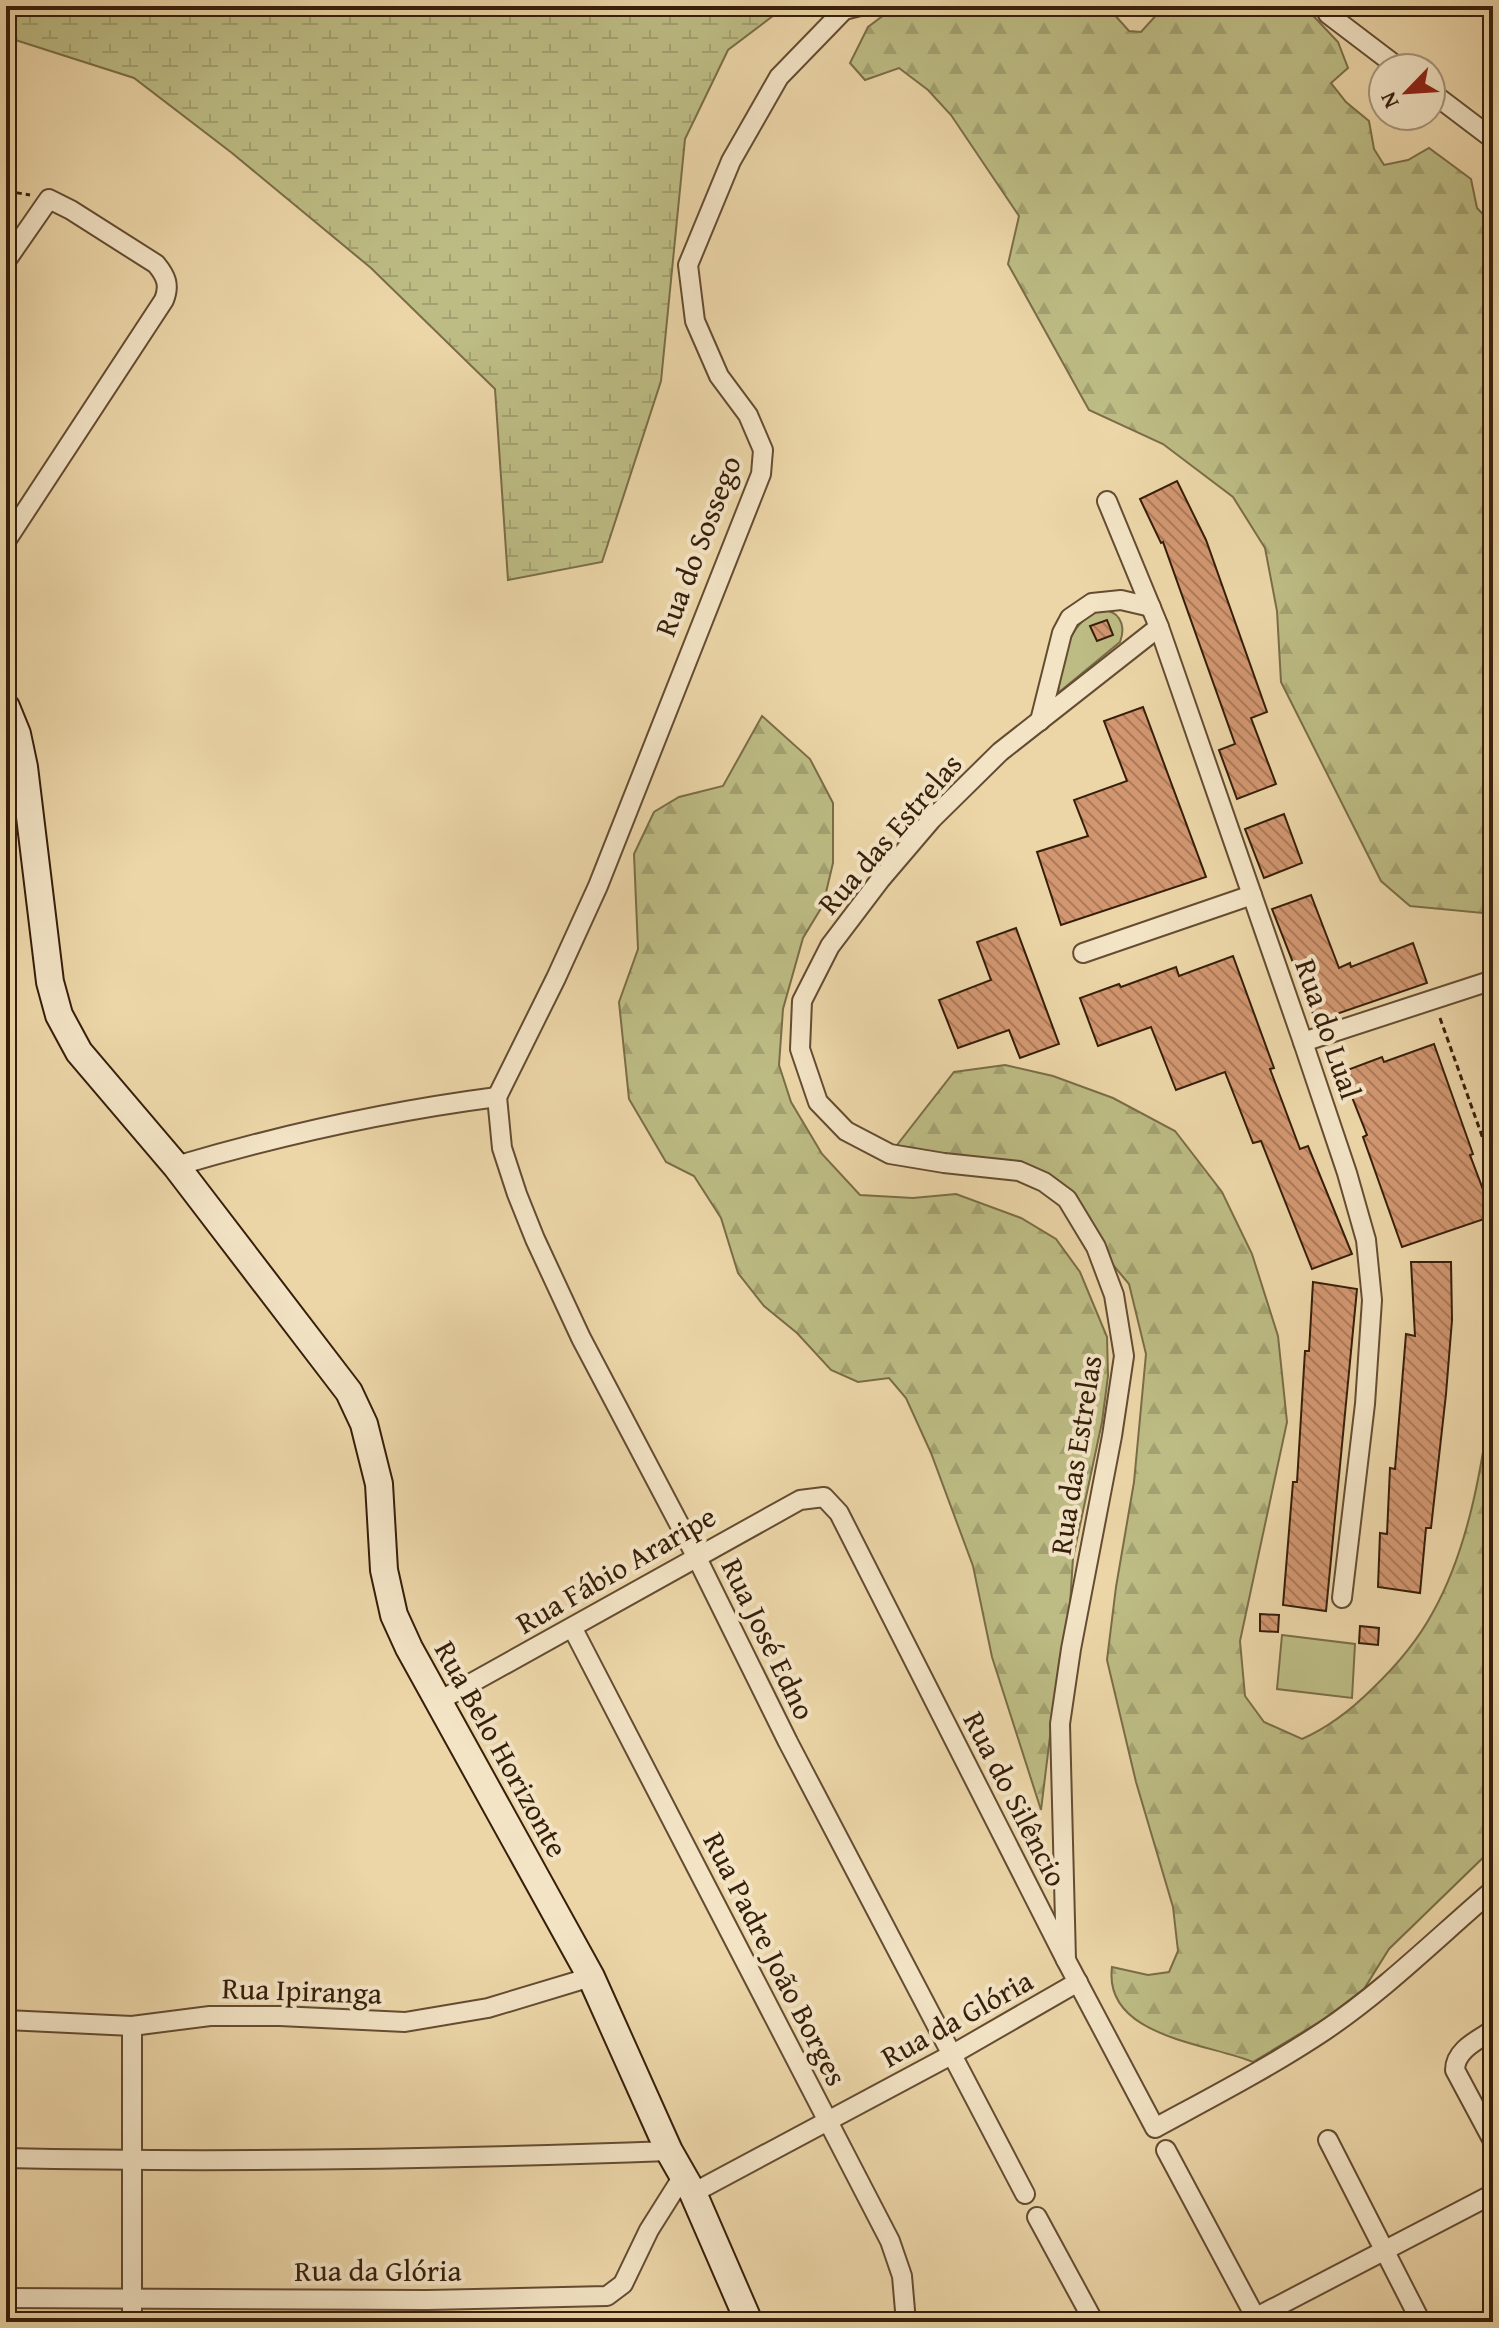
<svg xmlns="http://www.w3.org/2000/svg" width="1499" height="2328" font-family="'Gentium Book Plus',serif">
	<style>
		.forest { fill: url(#forest-firs); stroke: #7a6d47; stroke-width: 2 }
		.wetland { fill: url(#wetland-marsh); stroke: #7a6d47; stroke-width: 2 }
		.park { fill: #bdbc84; stroke: #7a6d47; stroke-width: 2 }
		.building { fill: url(#building-back-hatch); stroke: #361e0a; stroke-width: 2 }
		.lines { fill: none; stroke-linecap: round; stroke-linejoin: round }
		.street-casing { stroke: #644c32; stroke-width: 22 }
		.secondary-casing { stroke: #361e0a; stroke-width: 30 }
		.path { stroke: #361e0a; stroke-width: 3; stroke-dasharray: 6 4; stroke-linecap: butt }
		.street { stroke: #f3e4c6; stroke-width: 18 }
		.secondary { stroke: #f3e4c6; stroke-width: 26 }
		.labels { text-anchor: middle; stroke-width: 8; stroke-linejoin: round; paint-order: stroke }
		.street-label { font-size: 30px; fill: #361e0a; stroke: #f3e4c6 }
	</style>
	<defs>
		<pattern id="forest-firs" width="22" height="20" patternUnits="userSpaceOnUse" patternTransform="scale(2)"><rect width="22" height="20" fill="#bdbc84"/><path d="M5 1l3.5 6h-7zM16 11l3.5 6h-7z" fill="#a3a171"/></pattern>
		<pattern id="wetland-marsh" width="20" height="14" patternUnits="userSpaceOnUse" patternTransform="scale(2)"><rect width="20" height="14" fill="#bdbc84"/><path d="M1 5h8M5 5V1M11 12h8M15 12V8" fill="none" stroke="#a3a171"/></pattern>
		<pattern id="building-back-hatch" width="6" height="6" patternUnits="userSpaceOnUse" patternTransform="scale(2)"><rect width="6" height="6" fill="#d29771"/><path d="M-1 5l2 2M0 0l6 6M5-1l2 2" fill="none" stroke="#ab7b5b"/></pattern>
	</defs>
	<rect width="100%" height="100%" fill="#ecd6a8"/>
	<filter id="stains"><feTurbulence type="fractalNoise" baseFrequency=".0025" numOctaves="4"/><feColorMatrix values="0 0 0 0 .2 0 0 0 0 .09 0 0 0 0 .02 0 0 0 .5 -.17"/></filter>
	<radialGradient id="worn" r=".72"><stop offset=".6" stop-color="#630" stop-opacity="0"/><stop offset="1" stop-color="#630" stop-opacity=".3"/></radialGradient>
	<g class="forest">
		<polygon points="896,6 1115,6 1112,12 1129,31 1141,32 1160,11 1180,10 1196,13 1216,12 1237,6 1304,6 1338,42 1348,68 1331,83 1346,102 1369,121 1374,149 1384,165 1408,160 1429,148 1471,179 1477,208 1493,225 1493,914 1410,906 1381,881 1281,682 1277,611 1265,548 1233,497 1163,444 1089,410 1008,264 1019,216 951,115 928,90 899,68 865,80 850,63 868,27"/>
		<polygon points="762,716 810,759 833,803 833,863 823,905 803,938 783,1009 779,1065 791,1102 822,1154 860,1195 913,1198 956,1194 1021,1218 1056,1239 1080,1272 1107,1337 1108,1376 1102,1422 1073,1558 1070,1605 1059,1663 1041,1810 992,1657 973,1566 931,1453 906,1398 889,1378 858,1382 831,1370 797,1333 764,1306 738,1273 721,1218 694,1176 666,1162 629,1099 619,1002 638,949 634,854 654,812 679,797 723,786"/>
		<path d="M1005,1065L1053,1076L1113,1098L1175,1131L1222,1192L1252,1254L1278,1336L1287,1422L1240,1641L1245,1696L1264,1722L1302,1739C1329,1727 1351,1710 1372,1689C1395,1667 1418,1640 1433,1612C1470,1546 1483,1460 1493,1386V1848L1389,1949L1364,1989L1326,2018L1253,2062C1207,2043 1103,2037 1112,1967L1148,1975L1169,1972L1178,1951L1173,1907L1136,1782L1107,1660L1116,1587L1134,1482L1146,1354L1129,1284L1044,1182L890,1154L954,1072Z"/>
	</g>
	<polygon class="wetland" points="6,6 786,6 728,50 685,139 661,381 602,562 508,580 495,389 371,268 232,153 134,78 6,37"/>
	<g class="park">
		<path d="M1098,611C1118,608 1127,624 1120,642L1058,693C1062,662 1066,624 1098,611Z"/>
		<polygon points="1282,1635 1355,1644 1352,1698 1277,1689"/>
	</g>
	<g class="building">
		<polygon points="1177,481 1206,540 1267,712 1251,718 1276,784 1237,799 1219,750 1235,744 1163,542 1161,543 1140,499"/>
		<polygon points="1107,620 1113,635 1097,641 1090,626"/>
		<polygon points="1143,707 1206,877 1061,925 1037,852 1088,836 1074,800 1127,781 1104,721"/>
		<polygon points="1284,814 1302,863 1264,878 1245,829"/>
		<polygon points="1311,895 1339,968 1350,963 1351,967 1413,943 1427,983 1316,1021 1272,909"/>
		<polygon points="1016,928 1059,1044 1020,1058 1009,1030 958,1048 939,1000 991,980 977,942"/>
		<polygon points="1233,956 1274,1068 1270,1069 1300,1149 1308,1146 1352,1254 1312,1269 1261,1141 1253,1143 1225,1072 1176,1090 1151,1027 1098,1046 1080,998 1119,984 1121,987 1176,967 1179,976"/>
		<polygon points="1434,1044 1473,1154 1470,1155 1493,1216 1402,1247 1363,1137 1367,1135 1342,1072 1382,1057 1384,1062"/>
		<polygon points="1411,1262 1451,1262 1452,1320 1446,1394 1431,1528 1426,1528 1420,1593 1378,1587 1380,1533 1387,1534 1390,1468 1395,1469 1406,1334 1415,1336"/>
		<polygon points="1313,1282 1357,1289 1326,1611 1283,1605 1293,1482 1297,1482 1305,1351 1309,1351"/>
		<polygon points="1260,1614 1279,1615 1278,1632 1260,1631"/>
		<polygon points="1360,1626 1379,1628 1378,1645 1359,1643"/>
	</g>
	<g class="lines">
		<defs>
			<g id="street">
				<polyline points="1324,6 1328,14 1399,68"/>
				<polyline points="1431,92 1493,139"/>
				<path d="M6,261L49,199L71,210L156,264C166,276 170,285 164,300L6,541"/>
				<polyline points="1107,501 1159,627 1303,1042 1347,1173 1366,1240 1372,1300 1365,1404 1342,1598"/>
				<polyline points="1040,721 1062,633 1070,618 1092,603 1121,600 1151,607"/>
				<polyline points="1083,953 1252,895"/>
				<polyline points="1303,1042 1493,980"/>
				<polyline points="497,1097 556,978 598,886 761,474 763,450 748,415 719,376 695,321 688,265 731,161 779,77 844,10 860,6"/>
				<polyline points="497,1097 502,1148 517,1194 535,1239 581,1338 696,1556 788,1742 1025,2194"/>
				<path d="M176,1166C281,1135 389,1111 497,1097"/>
				<polyline points="573,1629 890,2241 902,2276 906,2322"/>
				<path d="M439,1701L800,1500L824,1497L839,1513L1066,1960L1155,2128C1212,2097 1270,2067 1324,2031C1385,1990 1438,1937 1493,1890"/>
				<polyline points="1066,1960 1060,1724 1071,1649 1112,1436 1124,1356 1114,1295 1096,1247 1067,1199 1044,1182 1019,1171 944,1163 890,1154 846,1131 818,1102 800,1049 802,1001 830,946 880,880 932,819 1000,752 1159,627"/>
				<polyline points="6,2020 132,2026 210,2016 280,2016 405,2022 488,2008 591,1977"/>
				<path d="M1493,2030C1478,2040 1455,2050 1455,2070L1493,2141"/>
				<polyline points="1328,2140 1421,2322"/>
				<polyline points="1166,2150 1258,2322"/>
				<path d="M6,2158C227,2163 448,2159 669,2151"/>
				<polyline points="693,2193 953,2054 1078,1982"/>
				<polyline points="1037,2217 1094,2322"/>
				<polyline points="6,2298 427,2300 607,2296 623,2284 649,2230 683,2176"/>
				<polyline points="132,2322 132,2026"/>
				<polyline points="1247,2322 1493,2194"/>
			</g>
			<polyline id="secondary" points="6,707 17,734 24,767 50,982 59,1015 79,1052 176,1166 349,1392 364,1424 379,1484 384,1570 394,1615 409,1648 591,1977 669,2151 693,2193 749,2322"/>
		</defs>
		<use href="#street" class="street-casing"/>
		<use href="#secondary" class="secondary-casing"/>
		<g class="path">
			<polyline points="6,191 30,195"/>
			<polyline points="1440,1018 1487,1150"/>
		</g>
		<use href="#street" class="street"/>
		<use href="#secondary" class="secondary"/>
	</g>
	<g class="labels">
		<g class="street-label">
			<text transform="translate(698 546) rotate(-69)" y="10">Rua do Sossego</text>
			<text transform="translate(890 834) rotate(-49)" y="10">Rua das Estrelas</text>
			<text transform="translate(1328 1029) rotate(71)" y="10">Rua do Lual</text>
			<text transform="translate(1076 1455) rotate(-81)" y="10">Rua das Estrelas</text>
			<text transform="translate(616 1570) rotate(-30)" y="10">Rua Fábio Araripe</text>
			<text transform="translate(768 1639) rotate(64)" y="10">Rua José Edno</text>
			<text transform="translate(501 1749) rotate(61)" y="10">Rua Belo Horizonte</text>
			<text transform="translate(1015 1799) rotate(63)" y="10">Rua do Silêncio</text>
			<text transform="translate(775 1959) rotate(63)" y="10">Rua Padre João Borges</text>
			<text transform="translate(302 1991) rotate(2)" y="10">Rua Ipiranga</text>
			<text transform="translate(957 2019) rotate(-29)" y="10">Rua da Glória</text>
			<text x="378" y="2281">Rua da Glória</text>
		</g>
	</g>
	<rect width="1499" height="2328" fill="none" stroke="#ecd6a8" stroke-width="32"/>
	<rect x="8" y="8" width="1483" height="2312" fill="none" stroke="#361e0a" stroke-width="4"/>
	<rect x="16" y="16" width="1467" height="2296" fill="none" stroke="#361e0a" stroke-width="2"/>
	<g transform="translate(1407 92) rotate(245)"><circle r="38" fill="#f3e4c6" stroke="#a7957b" stroke-width="2"/>
	<path d="M0-6L14 30L0 20L-14 30Z" fill="#8f2418"/>
	<text y="-12" font-size="22" font-weight="bold" text-anchor="middle" fill="#361e0a">N</text>
	</g>
	<rect width="100%" height="100%" filter="url(#stains)"/>
	<rect width="100%" height="100%" fill="url(#worn)"/>
</svg>
